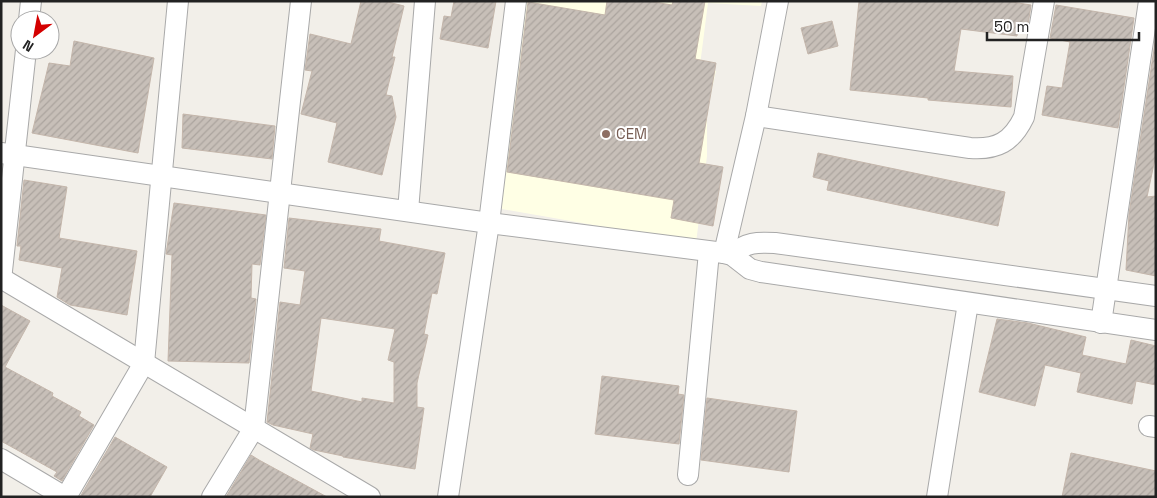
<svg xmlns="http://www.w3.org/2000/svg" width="1157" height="498" font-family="'Space Grotesk',sans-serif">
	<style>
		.education { fill: #ffffe5 }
		.building { fill: url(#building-hatch); stroke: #c4b6ab; fill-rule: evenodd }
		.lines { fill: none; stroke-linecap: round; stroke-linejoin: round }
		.street-casing { stroke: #a9a9a9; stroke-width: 22 }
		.street { stroke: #fff; stroke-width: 20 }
		.education-dot { fill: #8d6e63; stroke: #fff; stroke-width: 2 }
		.labels { text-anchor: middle; stroke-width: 4; stroke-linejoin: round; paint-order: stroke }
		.education-label { font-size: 15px; fill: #785e54; stroke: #fff; text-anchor: start }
	</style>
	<defs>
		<pattern id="building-hatch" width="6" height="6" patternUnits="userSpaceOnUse" patternTransform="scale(1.25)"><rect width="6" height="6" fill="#c7bfb8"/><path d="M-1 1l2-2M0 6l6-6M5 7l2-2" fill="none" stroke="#aba49e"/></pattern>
	</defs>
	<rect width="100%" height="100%" fill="#f2efe9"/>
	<polygon class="education" points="522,1 762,1 761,6 708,3 700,65 716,71 707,112 707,156 696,243 496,208"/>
	<g class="building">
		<polygon points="361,1 384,1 404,6 392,57 395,57 386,95 392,96 396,117 382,175 328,162 337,123 301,114 312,71 305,70 310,34 351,44"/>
		<polygon points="454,1 496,1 488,48 440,39 444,16 451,17"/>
		<polygon points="607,1 648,1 672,5 673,1 705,1 695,59 716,63 699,163 723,167 713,226 671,218 674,200 507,172 528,2 605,15"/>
		<polygon points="859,1 1006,1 1031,5 1028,25 1018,24 1017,36 961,29 954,71 1013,76 1011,107 928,100 928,98 850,90"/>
		<polygon points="1056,5 1134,18 1118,128 1042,115 1047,86 1062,88 1070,42 1050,38"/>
		<polygon points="832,21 838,46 808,54 801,28"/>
		<polygon points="1156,36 1156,154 1147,197 1156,196 1156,276 1126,270 1129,214"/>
		<polygon points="74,41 154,58 138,153 32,133 49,63 70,66"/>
		<polygon points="183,114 275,126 272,159 182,148"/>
		<polygon points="818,153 1005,192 998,226 827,190 829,181 813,177"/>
		<polygon points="24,180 67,187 59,238 137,251 127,315 70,305 57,297 62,268 19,260 21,246 17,246"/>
		<polygon points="174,203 266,215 260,265 252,264 251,298 256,299 249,363 168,361 172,255 166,254"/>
		<path d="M289,218L381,229L379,241L445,253L437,294L432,293L424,334L428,335L417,383V407L424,408L415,469L343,457V456L314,450L310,448L313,434L273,425L267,422L280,302L300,305L305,271L284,268ZM321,318L395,329L388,360L394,362V403L362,398V402L311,391Z"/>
		<polygon points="1,305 30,321 5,367 53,393 52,396 81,412 79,416 94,425 62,481 54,476 57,472 1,441"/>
		<polygon points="997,319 1028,323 1086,337 1082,355 1126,364 1131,340 1156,346 1156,385 1136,381 1132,404 1077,392 1081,373 1045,365 1035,406 979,392"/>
		<polygon points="602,376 679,386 678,394 684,395 679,444 595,434"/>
		<polygon points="707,398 797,411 789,472 701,460"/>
		<polygon points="115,437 167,467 150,497 80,497"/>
		<polygon points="1071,453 1156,471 1156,497 1062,497"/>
		<polygon points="251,455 259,460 327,497 226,497"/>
	</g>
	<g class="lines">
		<defs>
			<g id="street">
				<polyline points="29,20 31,1"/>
				<path d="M756,116L970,148C997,150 1012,142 1024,117L1044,1"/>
				<polyline points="1,153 489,223 724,253 732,255 750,269 761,272 1156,330"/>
				<polyline points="408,211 425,1"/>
				<polyline points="724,253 756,116 778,1"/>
				<path d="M732,255C745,242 758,242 775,243L1156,296"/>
				<polyline points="1,278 370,497"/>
				<polyline points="1,280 26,50"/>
				<polyline points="1101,323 1149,1"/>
				<polyline points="1149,426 1156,427"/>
				<polyline points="1,459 65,497"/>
				<polyline points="688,475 709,252"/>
				<polyline points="66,497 144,363 178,1"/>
				<polyline points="212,497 254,428 301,1"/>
				<polyline points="448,497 489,223 516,1"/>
				<polyline points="937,497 968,303"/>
			</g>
		</defs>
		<use href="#street" class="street-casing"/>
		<use href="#street" class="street"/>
	</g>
	<circle class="education-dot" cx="606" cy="134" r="5"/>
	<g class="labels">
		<g class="education-label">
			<text x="616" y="139">CEM</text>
		</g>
	</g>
	<rect width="1157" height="498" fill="none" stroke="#222222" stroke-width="5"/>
	<g transform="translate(35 35) rotate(212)"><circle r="24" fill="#ffffff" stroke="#a7a7a7"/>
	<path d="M0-4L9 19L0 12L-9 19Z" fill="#d40000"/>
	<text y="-8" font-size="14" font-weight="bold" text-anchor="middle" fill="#222222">N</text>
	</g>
	<path d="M987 32v8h152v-8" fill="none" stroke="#222222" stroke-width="2.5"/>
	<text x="994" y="32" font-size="15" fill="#222222" stroke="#ffffff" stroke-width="4" paint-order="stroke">50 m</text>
</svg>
